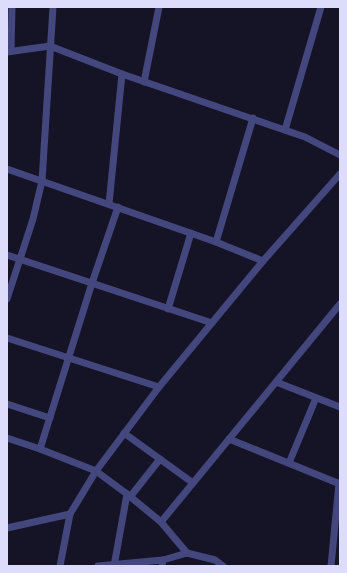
<svg xmlns="http://www.w3.org/2000/svg" width="347" height="573" font-family="Helvetica,sans-serif">
	<style>
		.lines { fill: none; stroke-linecap: round; stroke-linejoin: round }
		.minor { stroke: #44477e; stroke-width: 7 }
	</style>
	<rect width="100%" height="100%" fill="#151326"/>
	<g class="lines">
		<g class="minor">
			<polyline points="11,51 12,7"/>
			<polyline points="7,52 50,46 122,74 305,137 340,155"/>
			<polyline points="144,82 159,7"/>
			<polyline points="285,130 321,7"/>
			<polyline points="7,169 216,242 263,261"/>
			<polyline points="109,204 122,74"/>
			<polyline points="216,242 253,118"/>
			<polyline points="7,255 212,323"/>
			<polyline points="7,299 33,219 42,181 53,7"/>
			<polyline points="168,309 191,233"/>
			<polyline points="7,338 159,387"/>
			<polyline points="276,382 340,407"/>
			<polyline points="7,404 50,418"/>
			<polyline points="124,433 193,483"/>
			<polyline points="7,438 40,449 96,471 127,494 114,566"/>
			<polyline points="229,439 340,484"/>
			<polyline points="40,449 92,283 118,207"/>
			<polyline points="289,463 316,398"/>
			<polyline points="127,494 161,522 187,553"/>
			<polyline points="130,497 160,459"/>
			<polyline points="161,522 340,304"/>
			<polyline points="7,528 70,514"/>
			<polyline points="163,560 187,553 215,560 223,566"/>
			<polyline points="60,566 70,514 96,471 159,387 263,261 340,174"/>
			<polyline points="98,566 163,560 162,566"/>
			<polyline points="331,566 339,483"/>
		</g>
	</g>
	<rect width="347" height="573" fill="none" stroke="#dddcfa" stroke-width="16"/>
</svg>
